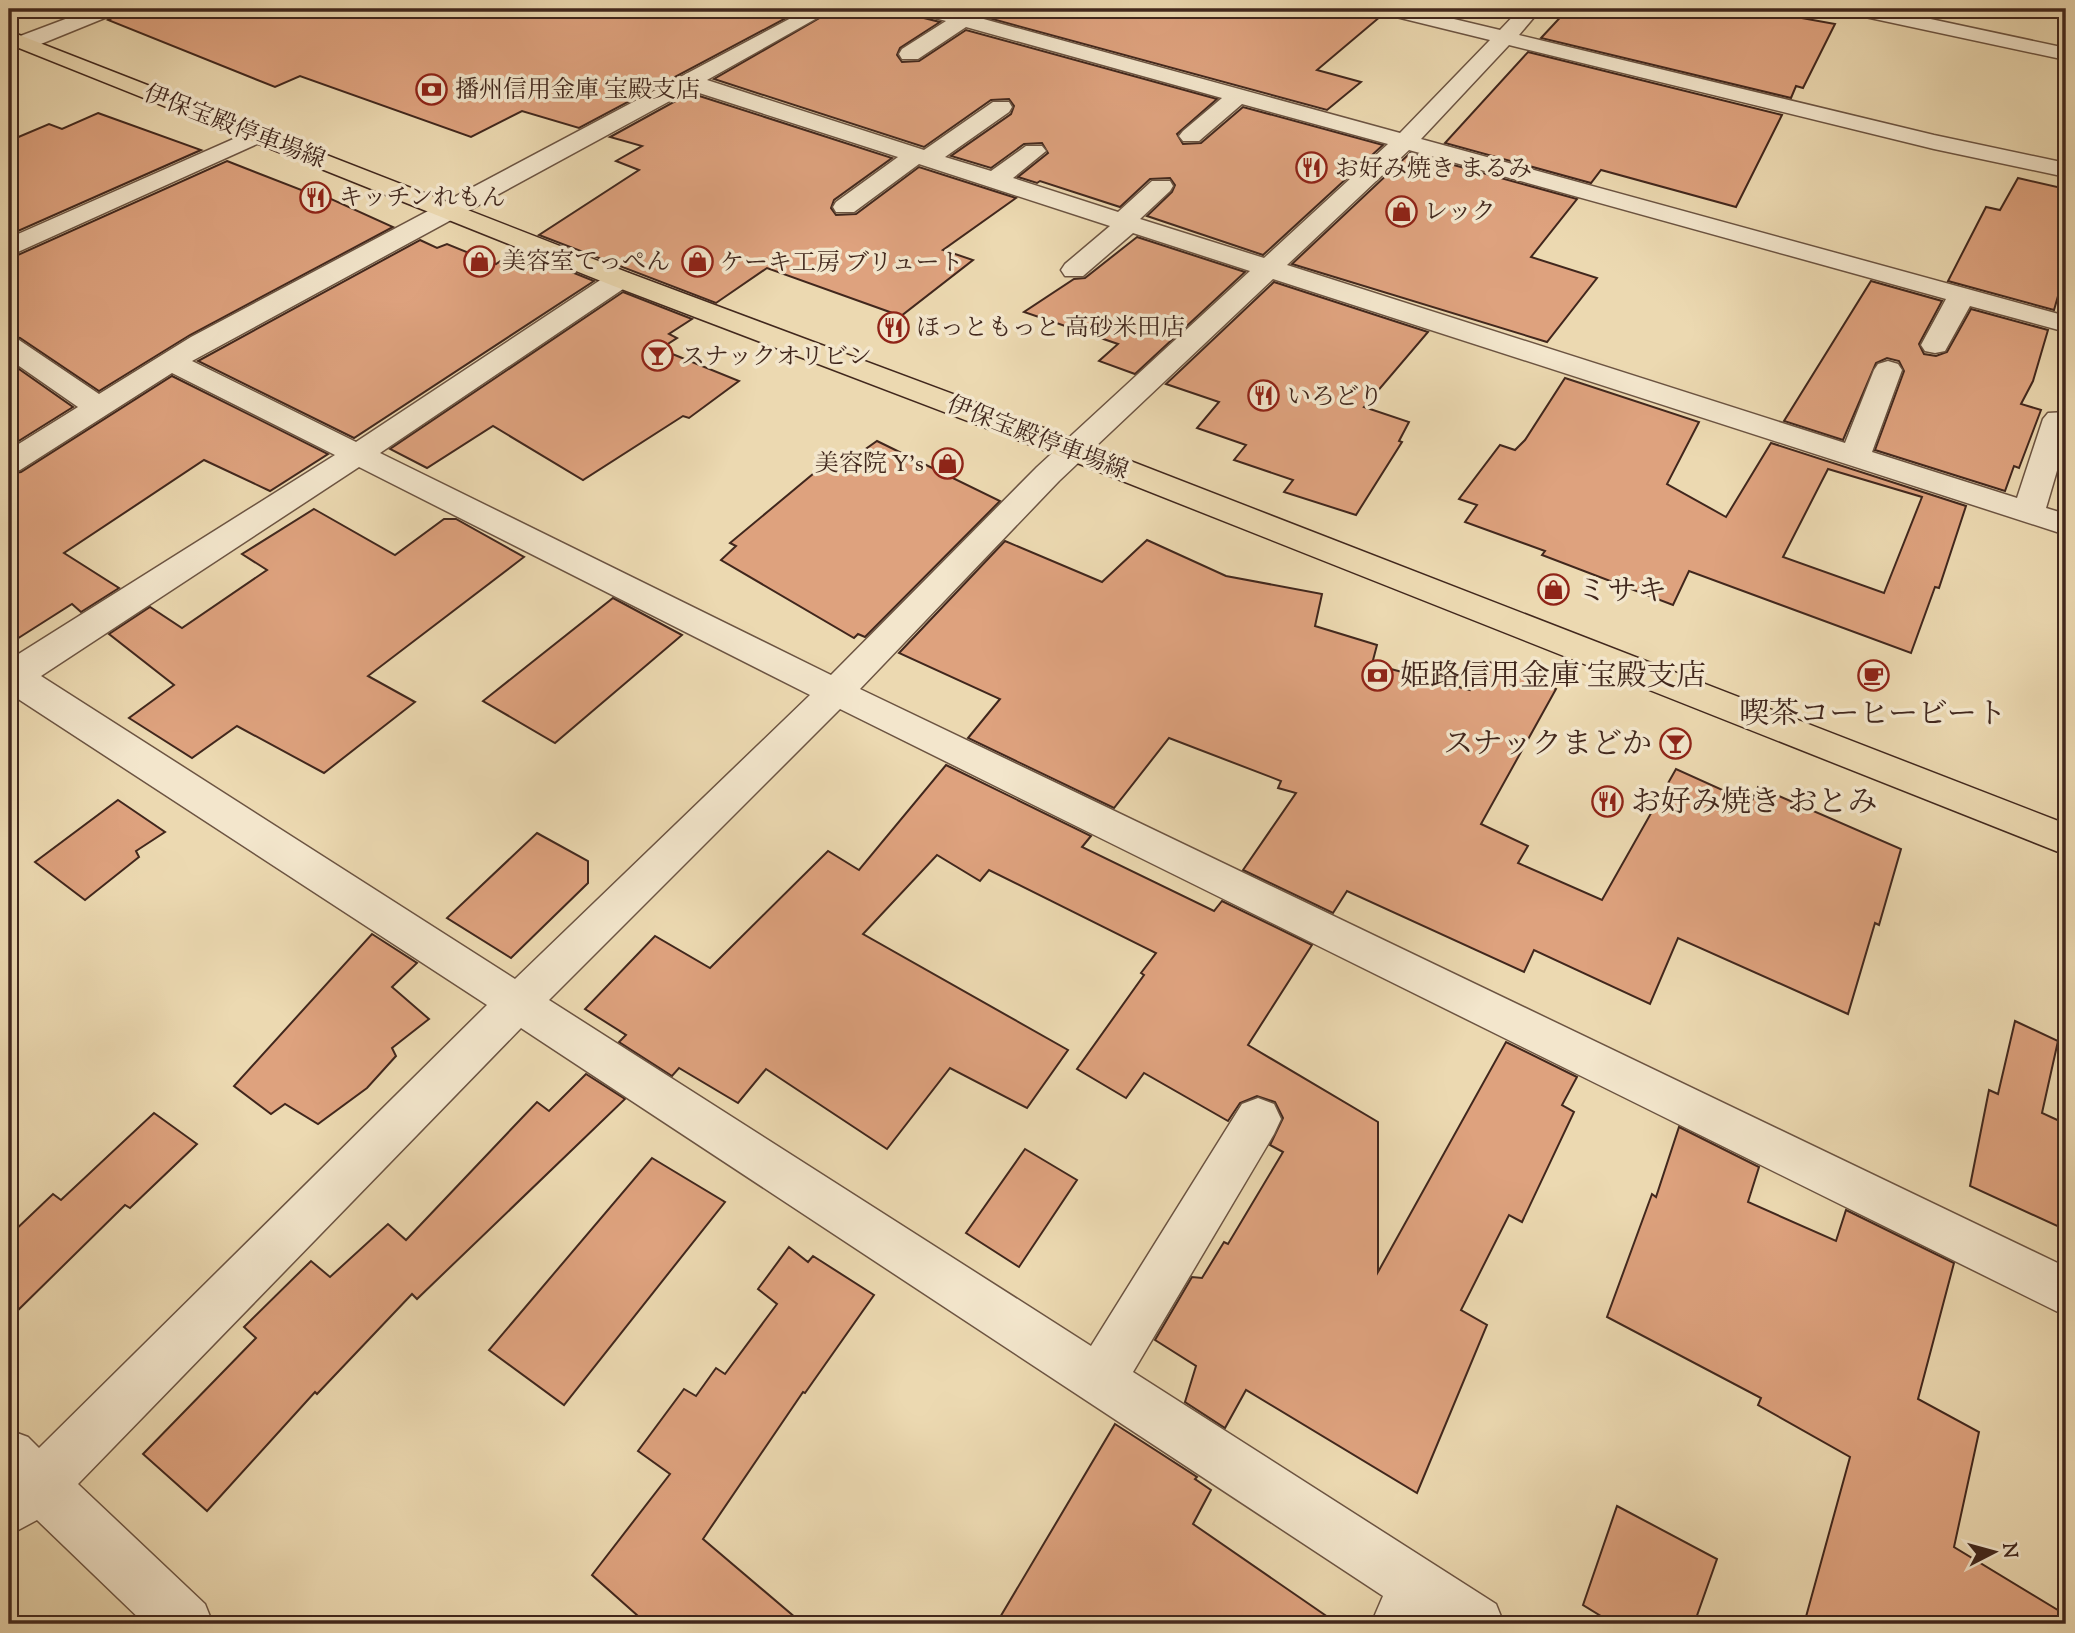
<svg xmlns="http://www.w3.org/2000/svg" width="2075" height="1633" font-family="'Sorts Mill Goudy','Noto Serif JP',serif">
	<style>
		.building { fill: #dea27e; stroke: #41271d; stroke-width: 2; fill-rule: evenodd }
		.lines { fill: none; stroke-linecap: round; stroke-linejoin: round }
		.minor-casing { stroke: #6c5442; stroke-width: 3 }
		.major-casing { stroke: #41271d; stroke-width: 3 }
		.minor { fill: #f3e6cc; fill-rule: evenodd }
		.major { fill: #ecd9b1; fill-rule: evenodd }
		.labels { text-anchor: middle; stroke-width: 7; stroke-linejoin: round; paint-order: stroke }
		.far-poi-label { font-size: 24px; fill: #41271d; stroke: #f3e6cc; text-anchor: start }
		.far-street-label { font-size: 24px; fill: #41271d; stroke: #f3e6cc }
		.poi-label { font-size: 30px; fill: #41271d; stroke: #f3e6cc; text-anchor: start }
	</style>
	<rect width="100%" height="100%" fill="#ecd9b1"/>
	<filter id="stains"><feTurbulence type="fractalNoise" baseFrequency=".00286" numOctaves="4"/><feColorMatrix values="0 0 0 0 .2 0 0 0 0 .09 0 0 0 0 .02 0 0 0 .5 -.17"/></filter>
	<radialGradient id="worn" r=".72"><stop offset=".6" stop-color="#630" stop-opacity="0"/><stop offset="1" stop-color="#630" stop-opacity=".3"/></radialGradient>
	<g class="building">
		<polygon points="123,9 803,9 579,128 522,111 471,137 300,76 275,87 108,20 118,15"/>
		<polygon points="835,9 911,9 916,16 940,22 900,48 897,55 902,62 919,61 966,30 1217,99 1177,134 1183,144 1201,143 1243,107 1383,145 1263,255 1147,216 1172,192 1175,185 1170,178 1150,179 1120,207 1040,181 1037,183 1018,177 1048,153 1042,143 1024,144 991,168 951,156 1011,114 1014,106 1009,99 991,100 924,147 714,79"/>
		<polygon points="988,9 1374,9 1381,16 1317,70 1361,82 1327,110 985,17"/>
		<polygon points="1568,9 1751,9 1835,24 1803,88 1796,86 1791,98 1541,38"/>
		<polygon points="1528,52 1782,115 1736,207 1601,170 1591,183 1445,143"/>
		<polygon points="690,93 892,158 834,200 831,208 836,215 856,214 919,167 1016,198 943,250 973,260 901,316 767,268 716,303 539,235 639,170 616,161 642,146 610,137"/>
		<polygon points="98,113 201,150 9,235 9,141 49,124 62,129"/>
		<polygon points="1410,153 1577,199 1531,257 1597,278 1547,342 1292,264"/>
		<polygon points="227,161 314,195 318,193 393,227 190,335 99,391 20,338 9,336 9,259"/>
		<polygon points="2018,178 2066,189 2066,268 2054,310 1948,281 1986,207 2000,210"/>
		<polygon points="1137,237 1245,272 1135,374 1099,361 1118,344 1024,312 1074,279 1085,278"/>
		<polygon points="420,240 437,248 447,244 496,264 517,250 594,281 354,438 198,361"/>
		<polygon points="1871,281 1942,301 1919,344 1924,354 1936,356 1947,352 1971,309 2048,330 2033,381 2021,404 2041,410 2019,468 2014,466 2005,491 1875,450 1904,371 1899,361 1887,358 1876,363 1843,440 1784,421"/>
		<polygon points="1274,282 1428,332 1364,407 1409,422 1399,441 1402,442 1356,515 1284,492 1293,480 1234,460 1246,445 1197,428 1219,402 1166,384"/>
		<polygon points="623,292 692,319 669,334 677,338 660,349 739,381 689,418 683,416 583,480 493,426 427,468 390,449"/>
		<polygon points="9,362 73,407 9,447"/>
		<polygon points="172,376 328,454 270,491 204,460 64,553 119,588 81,612 72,604 9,644 9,474 21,472"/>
		<path d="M1565,378L1699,422L1667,484L1726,517L1771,443L1966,506L1939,588L1935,587L1911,653L1689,571L1673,605L1542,555L1545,551L1465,522L1477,505L1459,499L1500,445L1515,450L1525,440ZM1828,469L1922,497L1884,593L1783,557Z"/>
		<polygon points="877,441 1000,501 865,637 858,634 854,638 721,560 736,546 730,543 837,454 850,460"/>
		<polygon points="314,509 395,555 444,519 456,519 524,557 368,676 415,702 324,773 237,726 192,758 129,718 174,685 109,634 150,607 182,628 267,570 242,554"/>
		<polygon points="1147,540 1226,576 1322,594 1315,626 1377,645 1372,664 1470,690 1487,661 1556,689 1481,824 1528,846 1518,863 1602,900 1676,769 1751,803 1758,787 1901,849 1879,925 1875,923 1848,1014 1678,938 1650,1004 1534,950 1524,972 1347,891 1333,913 1243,870 1296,793 1278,788 1281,781 1169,738 1114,808 968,738 1000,699 899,653 1005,541 1102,582"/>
		<polygon points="613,598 682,635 555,743 483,701"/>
		<polygon points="946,765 1091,836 1082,847 1214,911 1222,901 1312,945 1248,1045 1378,1122 1378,1272 1506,1042 1577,1077 1562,1105 1574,1112 1522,1222 1509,1215 1461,1310 1487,1325 1417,1493 1246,1390 1225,1428 1185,1402 1196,1366 1155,1340 1192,1277 1202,1278 1224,1242 1228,1244 1283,1152 1270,1145 1283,1118 1275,1102 1257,1096 1240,1103 1228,1121 1144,1073 1126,1098 1077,1069 1144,975 1141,973 1156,953 989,870 980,881 937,855 863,934 1068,1050 1027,1108 950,1068 887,1149 766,1069 738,1103 679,1068 672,1076 619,1042 626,1035 585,1009 655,936 710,968 828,851 859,870"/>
		<polygon points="118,800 165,832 136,851 139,857 85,900 35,862"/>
		<polygon points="537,833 588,861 588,883 511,958 447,918"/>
		<polygon points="372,934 417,963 392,987 429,1019 392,1048 396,1056 367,1088 318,1124 285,1104 271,1114 234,1086"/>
		<polygon points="2015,1021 2058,1041 2042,1113 2066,1124 2066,1230 1970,1186 1989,1090 1998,1094"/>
		<polygon points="586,1074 625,1099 417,1299 412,1294 317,1394 315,1392 207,1511 143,1454 256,1338 244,1327 311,1261 330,1277 388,1224 406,1240 537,1102 549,1111"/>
		<polygon points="154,1113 197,1144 130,1208 125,1205 9,1319 9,1236 53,1194 61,1200"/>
		<polygon points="1679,1127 1759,1167 1748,1202 1836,1241 1846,1210 1954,1263 1918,1399 1979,1432 1954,1547 2066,1615 2066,1624 1804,1624 1850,1457 1758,1405 1761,1398 1607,1317 1652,1194 1656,1197"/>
		<polygon points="1025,1149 1077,1180 1019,1267 966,1233"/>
		<polygon points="652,1158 725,1202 564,1405 489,1350"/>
		<polygon points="789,1247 808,1262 813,1256 874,1295 805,1393 803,1392 703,1539 803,1624 647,1624 592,1575 670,1474 638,1451 684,1389 696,1396 716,1368 725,1374 777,1304 758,1289"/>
		<polygon points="1115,1424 1197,1477 1195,1479 1211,1490 1193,1524 1338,1624 996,1624"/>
		<polygon points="1617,1506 1717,1559 1694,1624 1614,1624 1583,1605"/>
	</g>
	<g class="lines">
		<defs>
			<g id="minor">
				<polygon points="92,9 120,9 117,13 31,48 15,48 12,43 15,38"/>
				<path d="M808,9H833L707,80L924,150L993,102H1009L1012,107L1009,112L945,157L991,171L1026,146H1042L1046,151L1013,178L1118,212L1152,181H1170L1173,186L1170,191L1140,219L1264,258L1388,144L1242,104L1199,141H1183L1179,136L1183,131L1222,98L966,27L918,59H902L899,54L902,49L946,21L917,13L914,9H946L960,12L965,9H985L986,11L980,18L1400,133L1490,40L1380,13L1377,9H1412L1500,30L1520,9H1541L1519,35L1934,135L2066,163V177L1934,149L1509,45L1421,139L2066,316V332L1970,306L1945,351L1935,353L1925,351L1921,345L1946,299L1409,150L1287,265L1845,443L1874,370L1878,364L1888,361L1898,364L1902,370L1872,452L2017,498L2043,419L2048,413L2066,412V440L2046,508L2066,514V535L1273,279L1059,481L860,689L2066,1267V1316L840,709L549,1000L1091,1346L1242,1104L1258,1098L1274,1104L1281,1119L1274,1134L1133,1372L1496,1604L1504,1624H1371L1383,1596L521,1028L78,1484L205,1604L213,1624H145L37,1520L9,1535V1430L28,1437L39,1448L487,1005L9,693V660L335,455L172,373L20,470L9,472V450L78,407L9,359V338L19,340L99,394L191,337ZM690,90L898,157L836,202L833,207L836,212H854L919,164L1110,226L1065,264L1061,270L1065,276H1083L1133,233L1250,271L1037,467L831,675L380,453L629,285L633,279L629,273H611L356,442L192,361ZM359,467L810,695L515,979L41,676Z"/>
				<polygon points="1846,9 1884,9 2066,48 2066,60 1856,15"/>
				<polygon points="1993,9 2019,9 2020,10 2010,16 1996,13"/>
				<polygon points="258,128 266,130 270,135 266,140 9,256 9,238"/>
			</g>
			<polygon id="major" points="9,31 629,273 1084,443 2066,824 2066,855 1062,457 611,285 9,44"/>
		</defs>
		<use href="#minor" class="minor-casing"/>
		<use href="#major" class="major-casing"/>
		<use href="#minor" class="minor"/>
		<use href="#major" class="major"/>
	</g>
	<defs>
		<symbol id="bank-ring" viewBox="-11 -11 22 22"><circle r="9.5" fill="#f3e6cc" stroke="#8f2418" stroke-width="1.5"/><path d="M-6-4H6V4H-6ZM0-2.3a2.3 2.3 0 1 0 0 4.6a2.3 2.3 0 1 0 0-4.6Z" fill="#8f2418"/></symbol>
		<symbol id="restaurant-ring" viewBox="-11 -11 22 22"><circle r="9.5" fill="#f3e6cc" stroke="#8f2418" stroke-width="1.5"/><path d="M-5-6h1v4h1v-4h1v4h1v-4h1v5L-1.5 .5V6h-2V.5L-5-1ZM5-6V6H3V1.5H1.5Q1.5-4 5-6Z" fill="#8f2418"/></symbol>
		<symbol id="shop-ring" viewBox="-11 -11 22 22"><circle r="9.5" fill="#f3e6cc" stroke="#8f2418" stroke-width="1.5"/><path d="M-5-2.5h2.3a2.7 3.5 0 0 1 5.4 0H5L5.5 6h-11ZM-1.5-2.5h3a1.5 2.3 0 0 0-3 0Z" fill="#8f2418"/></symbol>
		<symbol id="bar-ring" viewBox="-11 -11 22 22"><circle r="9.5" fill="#f3e6cc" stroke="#8f2418" stroke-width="1.5"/><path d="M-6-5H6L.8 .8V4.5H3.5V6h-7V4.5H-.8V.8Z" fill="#8f2418"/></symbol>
		<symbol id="cafe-ring" viewBox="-11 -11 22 22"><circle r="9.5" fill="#f3e6cc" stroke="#8f2418" stroke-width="1.5"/><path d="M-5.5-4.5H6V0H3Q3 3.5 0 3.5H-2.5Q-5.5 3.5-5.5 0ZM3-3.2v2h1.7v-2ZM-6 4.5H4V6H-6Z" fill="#8f2418"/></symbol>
	</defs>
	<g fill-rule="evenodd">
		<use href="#bank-ring" x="414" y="72" width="35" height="35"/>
		<use href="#restaurant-ring" x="1294" y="150" width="35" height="35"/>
		<use href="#restaurant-ring" x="298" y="180" width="35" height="35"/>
		<use href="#shop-ring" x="1384" y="194" width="35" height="35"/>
		<use href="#shop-ring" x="462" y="244" width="35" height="35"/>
		<use href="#shop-ring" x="680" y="244" width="35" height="35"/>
		<use href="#restaurant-ring" x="876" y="310" width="35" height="35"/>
		<use href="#bar-ring" x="640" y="338" width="35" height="35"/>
		<use href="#restaurant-ring" x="1246" y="378" width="35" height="35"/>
		<use href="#shop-ring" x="930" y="446" width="35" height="35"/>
		<use href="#shop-ring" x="1536" y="572" width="35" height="35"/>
		<use href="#bank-ring" x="1360" y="658" width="35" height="35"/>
		<use href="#cafe-ring" x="1856" y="658" width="35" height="35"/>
		<use href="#bar-ring" x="1658" y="726" width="35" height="35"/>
		<use href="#restaurant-ring" x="1590" y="784" width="35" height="35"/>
	</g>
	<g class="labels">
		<g class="far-poi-label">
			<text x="455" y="97">播州信用金庫 宝殿支店</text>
			<text x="1335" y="176">お好み焼き まるみ</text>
			<text x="339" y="205">キッチンれもん</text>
			<text x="1424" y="219">レック</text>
			<text x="502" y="269">美容室てっぺん</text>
			<text x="720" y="270">ケーキ工房 ブリュート</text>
			<text x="916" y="335">ほっともっと 高砂米田店</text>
			<text x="681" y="364">スナックオリビン</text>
			<text x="1287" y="404">いろどり</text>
			<text x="924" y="471" text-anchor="end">美容院 Y's</text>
		</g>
		<g class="far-street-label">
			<text transform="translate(235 126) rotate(21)" y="8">伊保宝殿停車場線</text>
			<text transform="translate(1038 437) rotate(21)" y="8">伊保宝殿停車場線</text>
		</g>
		<g class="poi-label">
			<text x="1577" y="600">ミサキ</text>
			<text x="1400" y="685">姫路信用金庫 宝殿支店</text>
			<text x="1873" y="723" text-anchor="middle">喫茶コーヒービート</text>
			<text x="1652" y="753" text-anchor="end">スナックまどか</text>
			<text x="1631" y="811">お好み焼き おとみ</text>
		</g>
	</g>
	<rect width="2075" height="1633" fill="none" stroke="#ecd9b1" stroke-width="35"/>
	<rect x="10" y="10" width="2054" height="1612" fill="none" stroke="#41271d" stroke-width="3.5"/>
	<rect x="18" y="18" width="2040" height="1598" fill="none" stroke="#41271d" stroke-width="2"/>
	<g transform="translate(1994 1552) rotate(84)" stroke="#f3e6cc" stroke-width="5" paint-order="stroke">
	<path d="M0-5L12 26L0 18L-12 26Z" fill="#41271d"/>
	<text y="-10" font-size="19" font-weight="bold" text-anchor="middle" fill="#41271d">N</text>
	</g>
	<rect width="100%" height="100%" filter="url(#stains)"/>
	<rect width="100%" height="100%" fill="url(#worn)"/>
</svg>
